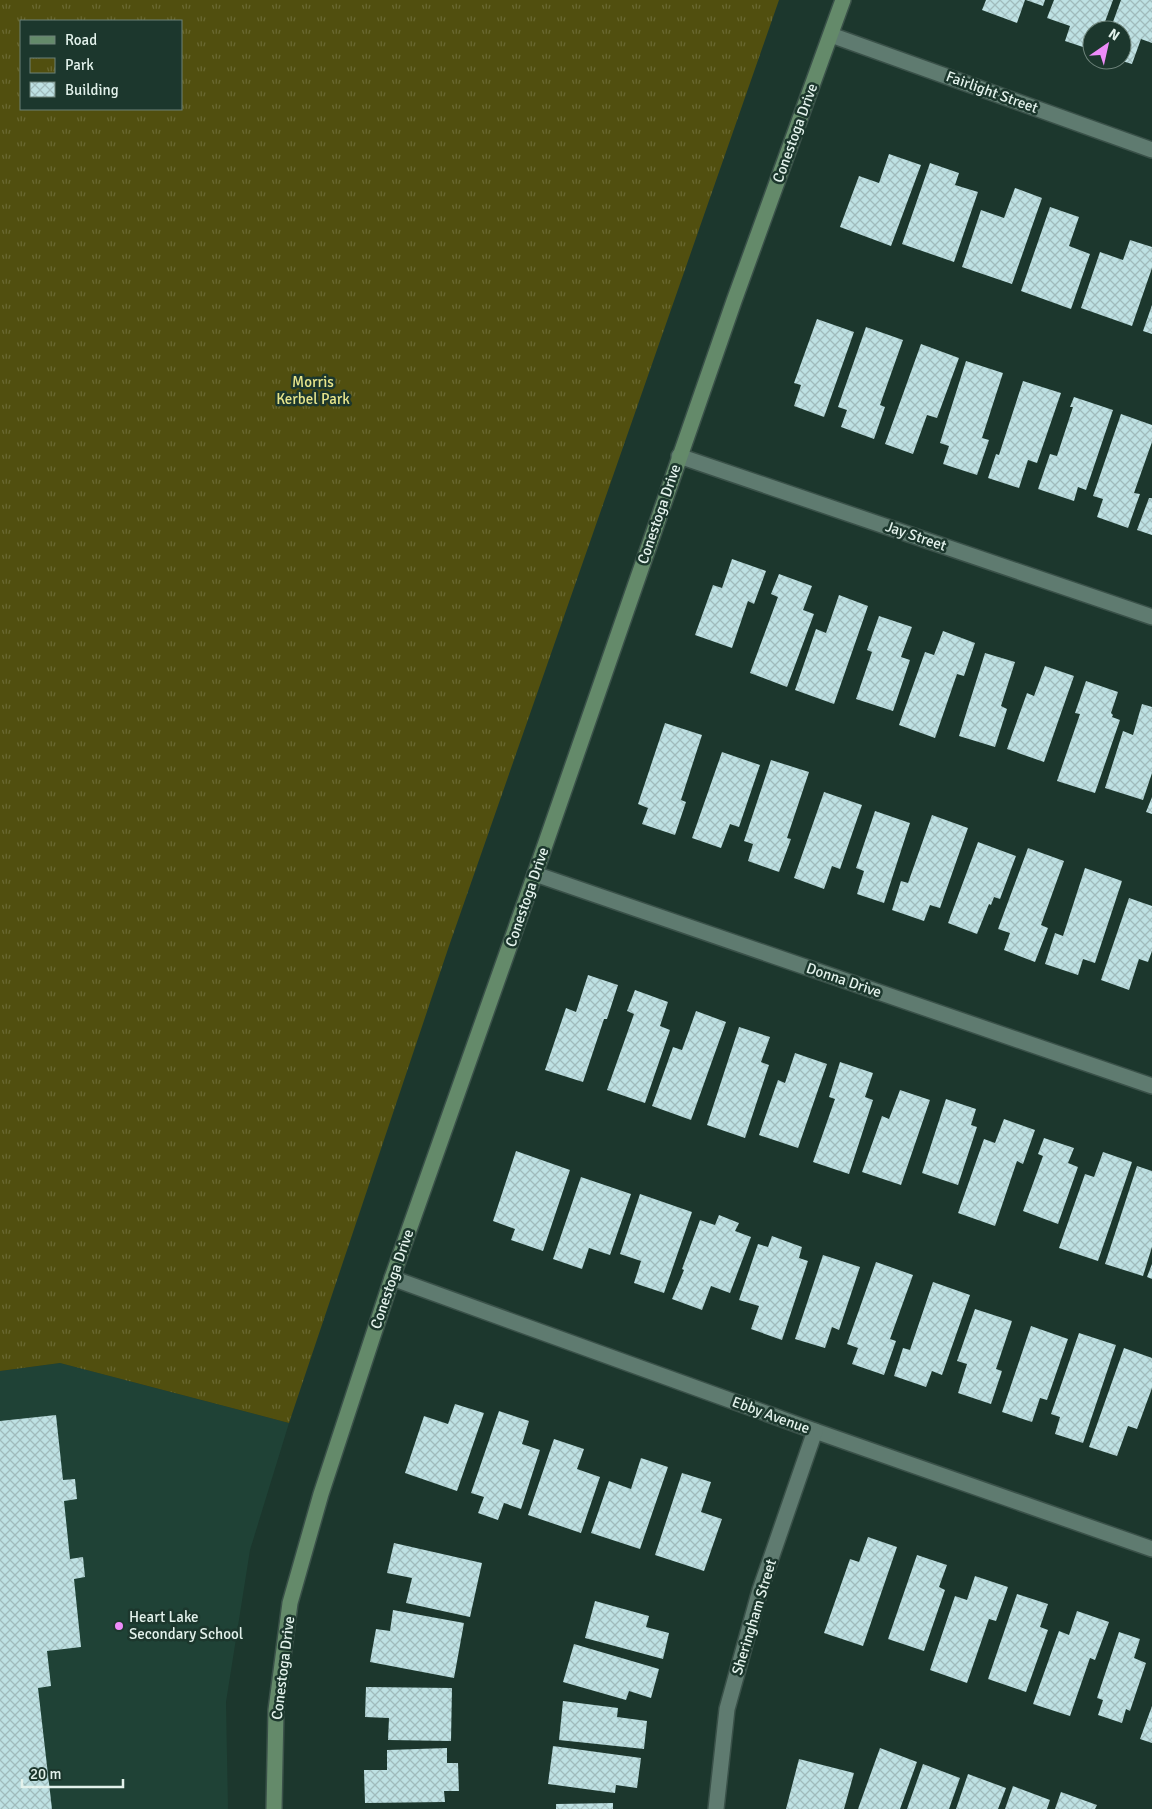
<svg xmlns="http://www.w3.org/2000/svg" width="1152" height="1809" font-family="Signika,sans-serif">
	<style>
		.built { fill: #1f4236 }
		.park { fill: url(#park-tufts); fill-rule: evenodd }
		.building { fill: url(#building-cross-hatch) }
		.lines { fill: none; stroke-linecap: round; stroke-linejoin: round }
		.street-casing { stroke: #3a5149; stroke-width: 18 }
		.secondary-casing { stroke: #3a5149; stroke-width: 18 }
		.street { stroke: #5f7b70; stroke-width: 15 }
		.secondary { stroke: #648a6a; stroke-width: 15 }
		.poi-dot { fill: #ed8cf9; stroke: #1c372d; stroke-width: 2 }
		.labels { text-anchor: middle; stroke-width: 5; stroke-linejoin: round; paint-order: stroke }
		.street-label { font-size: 15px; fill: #e3f2ec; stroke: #1c372d }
		.park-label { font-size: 15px; fill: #e7e58c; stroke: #1c372d }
		.poi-label { font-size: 15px; fill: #e3f2ec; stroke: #1c372d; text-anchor: start }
	</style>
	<defs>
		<pattern id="park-tufts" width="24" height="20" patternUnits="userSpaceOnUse" patternTransform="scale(1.25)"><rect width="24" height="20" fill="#514f0f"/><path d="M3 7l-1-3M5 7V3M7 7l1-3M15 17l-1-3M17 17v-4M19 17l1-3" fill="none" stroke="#6a6932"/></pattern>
		<pattern id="building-cross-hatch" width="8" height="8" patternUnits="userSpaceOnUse" patternTransform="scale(1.25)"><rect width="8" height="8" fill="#bee1e3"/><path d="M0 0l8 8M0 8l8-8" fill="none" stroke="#a0bbbc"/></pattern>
	</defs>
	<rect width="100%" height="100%" fill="#1c372d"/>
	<polygon class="built" points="60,1363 289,1423 250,1550 226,1702 228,1809 0,1809 0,1371"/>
	<path class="park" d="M0,0H779L449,946L289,1423L60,1363L0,1371ZM21,21H181V109H21Z"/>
	<g class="building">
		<polygon points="986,0 1025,0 1017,23 982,10"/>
		<polygon points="1026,0 1045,0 1043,6"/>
		<polygon points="1054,0 1113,0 1102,30 1092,30 1092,50 1065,41 1070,26 1047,18"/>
		<polygon points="1121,0 1152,0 1152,43 1141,39 1132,64 1122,61 1122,30 1110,30"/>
		<polygon points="889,154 921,165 891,246 840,227 859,176 879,183"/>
		<polygon points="930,163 959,173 955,185 978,192 954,262 902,244"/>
		<polygon points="1015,188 1042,198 1012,284 962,267 981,210 1004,218"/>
		<polygon points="1050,207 1079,217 1069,246 1090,254 1071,309 1021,291"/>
		<polygon points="1130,240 1152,247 1152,268 1132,326 1081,308 1100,252 1123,260"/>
		<polygon points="1152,305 1152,334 1143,331"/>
		<polygon points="817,319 854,332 824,417 794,406 801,385 794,383"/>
		<polygon points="866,327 903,340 880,405 885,407 874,439 841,427 847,410 838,407"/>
		<polygon points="921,344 959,358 937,418 927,415 913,454 885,444"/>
		<polygon points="966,361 1003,373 982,438 989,440 977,475 943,464 949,446 940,443"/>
		<polygon points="1023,381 1061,393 1037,463 1028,460 1019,488 988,478 996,454 999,455"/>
		<polygon points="1074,397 1113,410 1086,490 1078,487 1074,501 1038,489 1050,454 1057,456 1073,407 1070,407"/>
		<polygon points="1121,414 1152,425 1152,442 1134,493 1140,494 1128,528 1097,517 1103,499 1093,496"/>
		<polygon points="1149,498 1152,498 1152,535 1137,530"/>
		<polygon points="732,559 766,571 754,604 748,601 732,648 695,635 713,585 722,588"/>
		<polygon points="779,574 812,586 803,610 814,614 787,687 750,673 778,597 771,594"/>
		<polygon points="839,595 868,606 834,704 795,690 816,629 826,633"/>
		<polygon points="879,616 912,627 901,657 910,660 893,711 856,699 872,652 867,650"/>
		<polygon points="943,631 975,643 964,676 957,674 935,738 899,725 925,652 934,655"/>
		<polygon points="985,653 1015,662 1001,706 1007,709 995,747 959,736"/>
		<polygon points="1045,666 1074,676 1044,762 1007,749 1027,693 1034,696"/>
		<polygon points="1086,681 1118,692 1111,713 1113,715 1112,717 1120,720 1095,793 1057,781 1080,714 1075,713"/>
		<polygon points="1142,704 1152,707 1152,773 1143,800 1105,788 1123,731 1133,735"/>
		<polygon points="665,723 702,735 681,800 686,802 675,835 642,824 648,808 638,804"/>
		<polygon points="722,752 760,765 739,827 730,824 721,848 692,838"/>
		<polygon points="771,760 809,772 787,838 791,839 779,872 748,861 753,844 744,841"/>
		<polygon points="824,792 862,805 840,869 832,866 824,889 794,878"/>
		<polygon points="1152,797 1152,814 1146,812"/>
		<polygon points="875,811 910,823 884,903 857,894 864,871 856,868"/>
		<polygon points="932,815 968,828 940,908 930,905 924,921 892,910 901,881 908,883"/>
		<polygon points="978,842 1016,856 1000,899 994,897 991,905 989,904 977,934 948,923"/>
		<polygon points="1028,848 1064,861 1041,925 1048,928 1035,962 1004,950 1010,933 998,929"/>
		<polygon points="1085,868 1122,881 1095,963 1083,959 1078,975 1045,964 1055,933 1063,936"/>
		<polygon points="1129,898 1152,906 1152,951 1148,962 1139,959 1129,990 1101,980"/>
		<polygon points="588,975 618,985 607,1019 604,1019 583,1082 545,1070 566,1008 576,1012"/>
		<polygon points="635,990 668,1002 660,1026 670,1030 645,1103 607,1090 634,1014 627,1011"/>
		<polygon points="696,1011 726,1022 691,1120 652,1106 673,1047 682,1050"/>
		<polygon points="739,1027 770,1037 761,1062 769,1065 745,1138 707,1125"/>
		<polygon points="795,1053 827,1064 798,1148 759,1135 778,1080 785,1083"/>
		<polygon points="840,1062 873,1073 865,1097 873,1100 849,1174 813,1162 835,1099 829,1097"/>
		<polygon points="900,1090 930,1100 901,1185 862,1172 882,1116 889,1119"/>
		<polygon points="946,1099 976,1109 971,1125 977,1127 958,1185 922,1173"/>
		<polygon points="1004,1119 1035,1130 1023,1164 1017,1161 995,1226 958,1213 984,1139 995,1143"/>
		<polygon points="1044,1138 1074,1148 1068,1163 1078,1167 1058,1224 1023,1211 1043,1156 1038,1154"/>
		<polygon points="516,1151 570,1170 543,1251 511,1240 515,1229 493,1221"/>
		<polygon points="1103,1152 1132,1162 1098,1261 1059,1248 1085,1174 1094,1177"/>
		<polygon points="1137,1166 1152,1171 1152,1247 1143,1276 1105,1264"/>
		<polygon points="581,1177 631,1194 610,1255 589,1248 582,1269 553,1259"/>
		<polygon points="640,1194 692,1212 664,1293 634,1283 641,1261 620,1254"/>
		<polygon points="719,1215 739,1223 735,1231 751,1237 730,1293 711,1286 702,1310 672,1299 684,1270 682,1269 700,1220 715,1225"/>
		<polygon points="772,1236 802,1247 799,1258 808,1261 782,1340 751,1329 759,1306 739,1300 758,1244 768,1247"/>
		<polygon points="823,1255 860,1267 839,1330 832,1327 825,1348 795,1339"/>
		<polygon points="876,1262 913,1275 890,1339 896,1341 884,1375 852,1364 858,1348 847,1344"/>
		<polygon points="1152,1264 1152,1279 1147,1277"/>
		<polygon points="933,1282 970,1295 942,1375 932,1371 926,1387 894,1376 903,1348 910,1350"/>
		<polygon points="975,1309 1012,1321 996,1369 1002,1371 991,1404 958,1393 967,1364 957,1361"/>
		<polygon points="1031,1326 1068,1339 1047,1400 1040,1398 1032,1422 1002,1412"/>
		<polygon points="1079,1333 1116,1345 1083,1443 1055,1434 1060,1417 1051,1414"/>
		<polygon points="1124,1348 1152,1358 1152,1388 1137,1429 1128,1426 1117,1456 1089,1447"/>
		<polygon points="455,1404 484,1413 457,1491 405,1473 424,1416 448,1424"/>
		<polygon points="499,1411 529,1421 522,1444 540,1450 521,1509 504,1503 498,1520 478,1513 484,1497 471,1493"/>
		<polygon points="56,1415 63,1480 75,1479 77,1499 64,1501 70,1559 83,1557 85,1577 74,1579 81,1647 47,1651 51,1686 38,1688 52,1809 0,1809 0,1421"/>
		<polygon points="554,1439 584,1449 577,1469 600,1477 581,1533 528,1515"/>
		<polygon points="641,1458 668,1467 640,1549 591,1533 609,1481 631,1489"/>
		<polygon points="682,1473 711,1482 701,1512 722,1519 704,1571 655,1555"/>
		<polygon points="868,1537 897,1547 863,1646 824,1633 850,1559 859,1562"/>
		<polygon points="394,1543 482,1563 470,1617 406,1603 412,1578 387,1573"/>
		<polygon points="917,1555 947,1565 939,1587 945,1590 924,1651 888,1639"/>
		<polygon points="975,1576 1008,1587 996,1621 989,1619 967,1683 930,1670 955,1596 967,1600"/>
		<polygon points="1017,1594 1048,1604 1040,1627 1048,1630 1026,1692 988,1679"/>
		<polygon points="595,1601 649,1616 646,1627 669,1633 663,1659 585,1638"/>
		<polygon points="393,1610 464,1623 454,1678 370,1662 376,1629 390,1631"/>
		<polygon points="1077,1611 1109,1622 1095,1660 1090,1658 1070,1716 1033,1704 1059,1631 1069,1635"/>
		<polygon points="1119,1632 1140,1639 1134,1658 1146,1663 1130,1711 1126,1709 1122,1723 1098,1715 1103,1700 1097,1698"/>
		<polygon points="574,1644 659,1669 651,1698 629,1691 626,1700 563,1682"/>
		<polygon points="366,1687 452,1688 451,1741 388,1740 389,1718 365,1717"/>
		<polygon points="563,1701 618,1708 617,1717 647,1721 644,1749 559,1740"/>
		<polygon points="1152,1706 1152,1743 1140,1739"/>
		<polygon points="553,1746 641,1758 637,1788 616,1785 615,1793 548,1784"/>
		<polygon points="447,1748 447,1763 458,1763 459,1791 444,1791 445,1802 365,1803 364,1770 387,1770 387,1750"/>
		<polygon points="880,1748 917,1762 900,1809 858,1809"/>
		<polygon points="799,1759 854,1773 844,1809 786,1809"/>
		<polygon points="923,1764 960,1778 949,1809 907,1809"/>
		<polygon points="968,1774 1006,1788 998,1809 956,1809"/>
		<polygon points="1013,1786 1050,1800 1047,1809 1005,1809"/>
		<polygon points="1061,1792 1097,1805 1095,1809 1055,1809"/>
		<polygon points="613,1803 613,1809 556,1809 556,1804"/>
	</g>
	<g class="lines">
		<defs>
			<g id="street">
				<polyline points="831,35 1152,150"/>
				<polyline points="679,456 1152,617"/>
				<polyline points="535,874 1152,1086"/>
				<polyline points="392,1278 815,1431 1152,1549"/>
				<polyline points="716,1809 727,1709 760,1590 815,1431"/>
			</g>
			<polyline id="secondary" points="274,1809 276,1710 290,1603 321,1494 392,1278 535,874 734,301 843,0"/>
		</defs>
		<use href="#street" class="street-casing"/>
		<use href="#secondary" class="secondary-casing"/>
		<use href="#street" class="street"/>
		<use href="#secondary" class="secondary"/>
	</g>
	<circle class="poi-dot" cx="119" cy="1626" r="5"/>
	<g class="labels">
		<g class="street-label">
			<text transform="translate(992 92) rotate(20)" y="5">Fairlight Street</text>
			<text transform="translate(795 133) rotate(-70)" y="5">Conestoga Drive</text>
			<text transform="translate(659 514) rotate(-71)" y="5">Conestoga Drive</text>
			<text transform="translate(916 536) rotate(19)" y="5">Jay Street</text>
			<text transform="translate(527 897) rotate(-71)" y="5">Conestoga Drive</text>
			<text transform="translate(844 980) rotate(19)" y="5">Donna Drive</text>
			<text transform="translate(392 1279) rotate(-71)" y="5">Conestoga Drive</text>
			<text transform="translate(771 1415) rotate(20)" y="5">Ebby Avenue</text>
			<text transform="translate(754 1617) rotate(-73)" y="5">Sheringham Street</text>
			<text transform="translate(283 1668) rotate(-83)" y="5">Conestoga Drive</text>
		</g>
		<g class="park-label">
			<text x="313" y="387">Morris<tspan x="313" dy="17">Kerbel Park</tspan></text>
		</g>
		<g class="poi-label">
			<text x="129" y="1622">Heart Lake<tspan x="129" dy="17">Secondary School</tspan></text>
		</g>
	</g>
	<rect x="20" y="20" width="162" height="90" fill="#1c372d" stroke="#6c8279"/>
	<rect x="30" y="36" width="25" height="8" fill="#648a6a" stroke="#6c8279"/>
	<text x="65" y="45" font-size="15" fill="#e3f2ec">Road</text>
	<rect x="30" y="58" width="25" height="15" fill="url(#park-tufts)" stroke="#6c8279"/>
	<text x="65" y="70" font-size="15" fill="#e3f2ec">Park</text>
	<rect x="30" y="82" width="25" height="15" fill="url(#building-cross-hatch)" stroke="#6c8279"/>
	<text x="65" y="95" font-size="15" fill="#e3f2ec">Building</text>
	<g transform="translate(1107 45) rotate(34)"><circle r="24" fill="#1c372d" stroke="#6c8279"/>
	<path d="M0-4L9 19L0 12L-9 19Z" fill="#ed8cf9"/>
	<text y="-8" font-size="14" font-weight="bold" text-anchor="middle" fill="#e3f2ec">N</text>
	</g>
	<path d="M22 1779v8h101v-8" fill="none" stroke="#e3f2ec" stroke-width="2.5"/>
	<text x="30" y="1779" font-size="15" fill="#e3f2ec" stroke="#1c372d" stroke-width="4" paint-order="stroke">20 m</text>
</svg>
